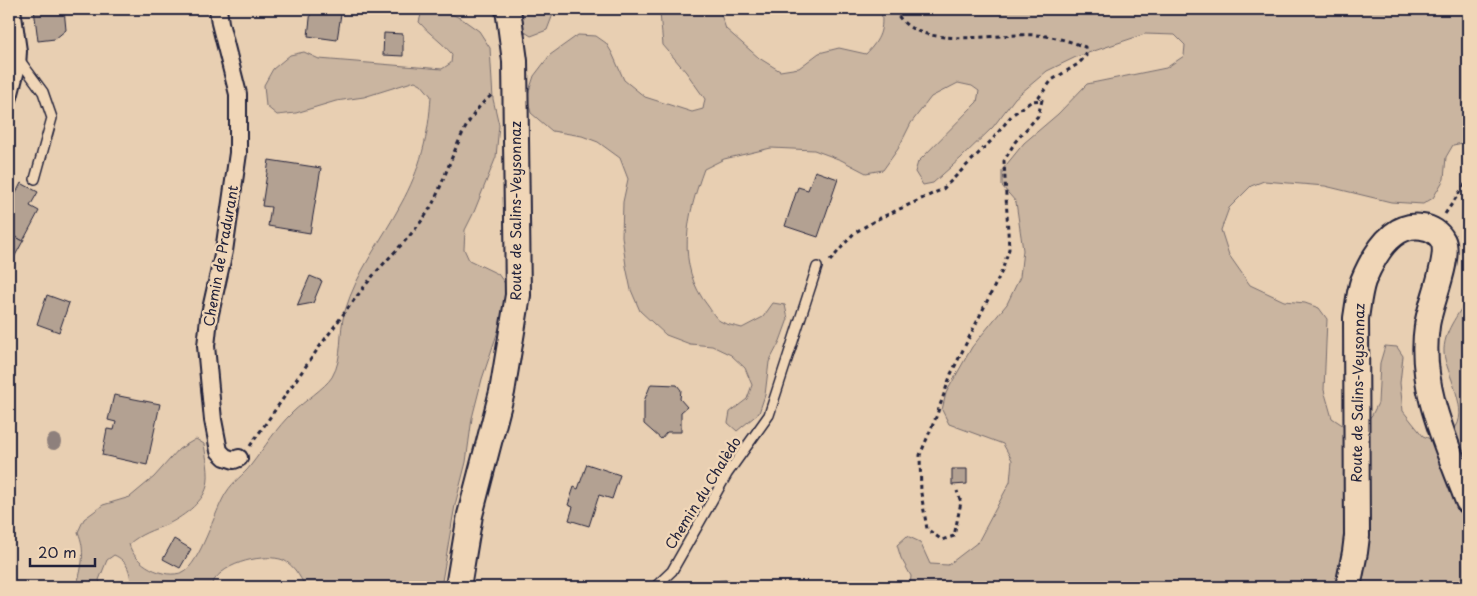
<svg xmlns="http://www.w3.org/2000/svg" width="1477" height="596" font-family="'Playpen Sans',sans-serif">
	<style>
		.green { fill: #cab5a0; stroke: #766c6e }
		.building { fill: #b3a192; stroke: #22223b }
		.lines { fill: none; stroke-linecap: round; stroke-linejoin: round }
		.lane-casing { stroke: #22223b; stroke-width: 12 }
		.street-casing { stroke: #22223b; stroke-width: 20 }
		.secondary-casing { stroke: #22223b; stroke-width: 28 }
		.path { stroke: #22223b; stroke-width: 3; stroke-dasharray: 4 4; stroke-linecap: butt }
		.lane { stroke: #f0d6b7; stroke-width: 9 }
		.street { stroke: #f0d6b7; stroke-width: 16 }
		.secondary { stroke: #f0d6b7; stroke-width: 24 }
		.tree { fill: #8e807c }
		.labels { text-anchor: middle; stroke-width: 5; stroke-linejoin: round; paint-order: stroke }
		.street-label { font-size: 14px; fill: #22223b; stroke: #f0d6b7 }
	</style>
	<rect width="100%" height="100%" fill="#e8cfb2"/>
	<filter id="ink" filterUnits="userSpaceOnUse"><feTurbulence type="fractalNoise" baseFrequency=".02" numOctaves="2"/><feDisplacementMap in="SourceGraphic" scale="10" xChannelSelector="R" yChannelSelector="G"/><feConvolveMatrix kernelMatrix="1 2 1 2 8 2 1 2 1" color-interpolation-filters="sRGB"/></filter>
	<g filter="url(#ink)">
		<g class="green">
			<path d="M425,9H441L462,19L479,31L490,48L493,99L499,125L496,157L474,212L465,230L464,249L469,260L498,274L506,285L507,304L482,379L472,418L466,462L455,505L441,587H305C301,577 291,561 280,559C259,554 218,564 211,587H131C131,573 128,561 114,555L107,560L99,580L102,587H76C82,569 86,550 78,532L84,519L103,505L130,497L154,477L179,449L196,439L204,444C206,457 210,473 207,486C203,503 181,518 166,525C153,530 140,534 129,544C134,564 164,580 183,572C200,564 215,510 226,493C234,480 243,476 251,465C265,447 276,428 293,412C303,402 325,388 332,377C344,357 338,332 345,311C357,271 382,240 401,204C420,170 429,135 431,96L421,84L415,81L364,97L336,101L296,113L277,115L266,106L264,85L273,69L290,55L304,52L319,59L442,69L451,63L452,54C442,42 429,34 419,22L422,11Z"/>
			<polygon points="514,9 555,9 547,30 531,36 520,29"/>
			<path d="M658,9H719L726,29L759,58L780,71L799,68L819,53L839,48L866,54C880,39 884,30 881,9H1468V142L1453,145L1446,157L1444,179L1433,198L1423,204L1391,202L1325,186L1264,181L1251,186L1229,208L1221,230L1229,255L1250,285L1284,301L1305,303L1319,308L1327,319L1324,390L1332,418L1344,426L1365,423L1372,415L1378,403L1380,363L1385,346L1397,347L1403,356L1400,383L1403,411L1423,436L1433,440C1439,437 1448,434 1453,430C1472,414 1445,371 1444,353C1443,332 1458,315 1468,298V587H910L911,576L901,558L897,545L907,536L920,542L930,564L948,565L978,542L1010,482L1012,460L1003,444L949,424L942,410L946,393L972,347L1007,304L1020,277L1023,250L1016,202L1002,186V170L1024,143L1058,114L1087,84L1166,68L1184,56L1185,45L1175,35L1145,34L1076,57L1047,71L1015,98L993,127L961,158L933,183L923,185L915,172L918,162L977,102L979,91L972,86L958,83L931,97L911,123L898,149L883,170L866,173L841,160L814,150L771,148L724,159L704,169C687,215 675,265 708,306C711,310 715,318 720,321C726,325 736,326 742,328L763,317L773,303L785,305L788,319L780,341L769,362L765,395L759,413L737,431L728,423L730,412L747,399L752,385L745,368L731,355L712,346L690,344L666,335L640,311L631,290L626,266L622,236L623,202L628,179L620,158L598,142L582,136L552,131L531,113L527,97L534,76L550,55L578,35L596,36L606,43L612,53L624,80L645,97L692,112L703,109L705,99L686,72L663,45L660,13Z"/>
		</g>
		<g class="building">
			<polygon points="34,9 64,9 66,30 55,39 38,41"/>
			<polygon points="311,10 341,14 337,40 308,36"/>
			<polygon points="384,33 403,34 403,56 383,55"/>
			<polygon points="269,160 321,168 310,233 268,226 271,207 262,206"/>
			<polygon points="815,171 838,179 818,237 785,226 798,187 808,190"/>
			<polygon points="21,183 38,192 30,206 39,211 23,241 9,233 9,207"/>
			<polygon points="9,233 23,241 10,265 9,264"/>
			<polygon points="310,276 322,281 313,303 297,306"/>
			<polygon points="47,295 69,303 59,332 37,324"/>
			<polygon points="651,384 677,385 681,390 680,399 687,407 681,412 681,432 667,432 661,439 644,424 644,401"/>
			<polygon points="114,395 160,404 147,465 102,455 107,429 114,430 116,422 108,420"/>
			<polygon points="587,464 620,475 612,499 599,495 589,526 569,520 573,507 568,505 574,487 578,489"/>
			<polygon points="952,469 967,469 967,484 952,485"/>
			<polygon points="174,539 191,549 180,568 163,559"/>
			<polygon points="729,580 729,587 707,587 707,581"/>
		</g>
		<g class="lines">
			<defs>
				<g id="lane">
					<polyline points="18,58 43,92 52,118 35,179"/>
					<polyline points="655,587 672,571 727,474 769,415 817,267"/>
				</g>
				<g id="street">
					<polyline points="218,9 220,23 238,94 238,153 224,251 209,318 206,346 213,420 219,451 225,457 234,460 239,458"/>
					<polyline points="9,97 17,66 18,51 12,9"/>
				</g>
				<g id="secondary">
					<polyline points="458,587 470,515 502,392 518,295 515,61 508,9"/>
					<path d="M1348,587L1355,552L1357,536L1356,318C1358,306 1359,293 1363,281C1373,257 1392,222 1422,227C1431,228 1439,233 1443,241C1451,258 1429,306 1427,326C1418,387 1447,445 1468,501"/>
				</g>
			</defs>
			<use href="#lane" class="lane-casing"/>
			<use href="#street" class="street-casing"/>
			<use href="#secondary" class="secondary-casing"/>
			<g class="path">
				<path d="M895,9C912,54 999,32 1036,35C1052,36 1070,41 1085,47L1086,56L1078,64L1052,80L1037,100"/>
				<polyline points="1445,214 1468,180"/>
				<polyline points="830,261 854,233 878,219 943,189 992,140 1012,115 1032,101 1042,100 1038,116 1015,142 1004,161 1009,249 1002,271 951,374 936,417 920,455 921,493 927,529 942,540 954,536 961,502 957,491"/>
				<path d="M250,446C290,389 329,331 372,277C391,254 419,230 433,203C449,171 462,116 492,95"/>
			</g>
			<use href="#lane" class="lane"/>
			<use href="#street" class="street"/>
			<use href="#secondary" class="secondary"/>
		</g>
		<circle class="tree" cx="54" cy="442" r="8"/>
	</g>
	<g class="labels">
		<g class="street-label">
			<text transform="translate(516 211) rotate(-90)" y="5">Route de Salins-Veysonnaz</text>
			<text transform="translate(221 256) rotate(-80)" y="5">Chemin de Pradurant</text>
			<text transform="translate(1358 393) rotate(-89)" y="5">Route de Salins-Veysonnaz</text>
			<text transform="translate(703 493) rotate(-58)" y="5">Chemin du Chalèdo</text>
		</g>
	</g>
	<rect width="1477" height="596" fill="none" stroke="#f0d6b7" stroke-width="30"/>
	<rect x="15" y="15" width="1447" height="566" fill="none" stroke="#22223b" stroke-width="2" filter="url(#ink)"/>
	<path d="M30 558v8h65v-8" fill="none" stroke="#22223b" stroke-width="2.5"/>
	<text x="38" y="558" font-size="15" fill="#22223b" stroke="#f0d6b7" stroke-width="4" paint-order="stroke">20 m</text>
</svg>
